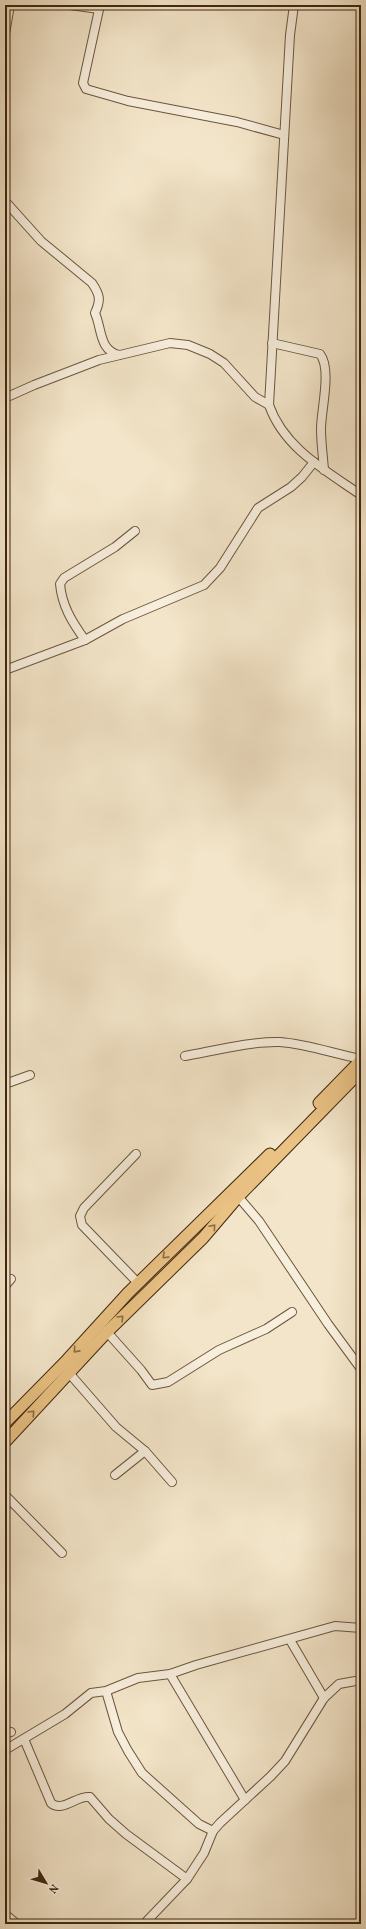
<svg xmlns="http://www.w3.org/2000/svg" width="366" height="1929" font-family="Vollkorn,serif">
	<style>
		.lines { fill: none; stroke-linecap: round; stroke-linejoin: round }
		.minor-casing { stroke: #6c563e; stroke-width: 10 }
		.major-casing { stroke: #3f2710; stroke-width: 13 }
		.minor { stroke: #f7eedc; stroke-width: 8 }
		.major { stroke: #eac284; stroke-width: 11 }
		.oneway { stroke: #8c6d44 }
	</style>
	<rect width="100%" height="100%" fill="#f3e5c9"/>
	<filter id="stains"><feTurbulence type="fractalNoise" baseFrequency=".005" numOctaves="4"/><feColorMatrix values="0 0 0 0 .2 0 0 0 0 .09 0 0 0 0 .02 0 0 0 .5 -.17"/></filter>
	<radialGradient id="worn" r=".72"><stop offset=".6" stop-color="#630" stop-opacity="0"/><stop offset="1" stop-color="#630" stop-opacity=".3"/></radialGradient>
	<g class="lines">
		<defs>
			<g id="minor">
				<polyline points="70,5 99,9"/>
				<polyline points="100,5 83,83 86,89 128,101 237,122 284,135"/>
				<path d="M294,5L290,35L269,405C284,448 325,470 361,495"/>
				<polyline points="5,34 10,5"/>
				<path d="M5,201L41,241L92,283C100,295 101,300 95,313C102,329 99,350 119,355"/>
				<path d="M272,343L320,354C332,369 321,410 321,429C321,443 323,456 324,470"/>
				<polyline points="5,398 34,385 99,360 170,343 188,345 210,354 224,363 255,397 269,405"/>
				<path d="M85,640C72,622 62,606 60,584L64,578L115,547L135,531"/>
				<polyline points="5,670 85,640 123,619 204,585 220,568 258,508 291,487 302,477 314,462"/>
				<path d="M185,1056C213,1051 252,1041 280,1042C307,1044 335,1054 361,1059"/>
				<polyline points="5,1084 30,1075"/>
				<polyline points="136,1154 84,1208 80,1216 82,1225 138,1283"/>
				<polyline points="235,1193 259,1221 328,1324 361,1369"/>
				<polyline points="5,1286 11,1279"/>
				<polyline points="107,1332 141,1370 152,1385 168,1382 219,1350 266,1329 292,1312"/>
				<polyline points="69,1373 116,1427 145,1451 172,1482"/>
				<polyline points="115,1475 145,1451"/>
				<polyline points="5,1495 62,1553"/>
				<polyline points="290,1640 324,1698"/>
				<polyline points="170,1674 245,1800"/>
				<polyline points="106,1691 118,1732 128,1751 142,1773 199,1824 213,1831"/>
				<polyline points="5,1734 11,1732"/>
				<path d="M24,1739L51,1803C62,1813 77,1795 90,1797L109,1819L126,1834L187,1879"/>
				<polyline points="5,1750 65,1714 91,1693 106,1691 138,1678 170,1674 196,1665 335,1626 361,1628"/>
				<polyline points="5,1914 17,1924"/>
				<polyline points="144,1924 187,1879 204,1853 213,1831 220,1823 271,1776 285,1761 324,1698 339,1684 361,1680"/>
			</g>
			<g id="major">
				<polyline points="319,1103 361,1060"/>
				<polyline points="5,1423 67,1360 128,1293 270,1154"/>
				<polyline points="5,1442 107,1332 203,1238 238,1197 361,1071"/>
			</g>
		</defs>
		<use href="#minor" class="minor-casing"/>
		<use href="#major" class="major-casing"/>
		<use href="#minor" class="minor"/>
		<use href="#major" class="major"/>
	</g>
	<defs><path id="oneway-chevron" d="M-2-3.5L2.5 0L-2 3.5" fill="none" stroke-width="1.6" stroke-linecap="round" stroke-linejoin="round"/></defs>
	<g class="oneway">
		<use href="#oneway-chevron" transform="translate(213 1227) rotate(-49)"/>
		<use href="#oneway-chevron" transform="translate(165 1256) rotate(136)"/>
		<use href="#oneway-chevron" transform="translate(121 1318) rotate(-45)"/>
		<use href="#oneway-chevron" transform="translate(76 1350) rotate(132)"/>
		<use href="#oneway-chevron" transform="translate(32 1413) rotate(-47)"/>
	</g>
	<rect width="366" height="1929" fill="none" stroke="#f3e5c9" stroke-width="20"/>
	<rect x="6" y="6" width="354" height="1917" fill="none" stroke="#3f2710" stroke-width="2"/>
	<rect x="10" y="10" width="346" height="1909" fill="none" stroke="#3f2710"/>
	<g transform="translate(46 1883) rotate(128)" stroke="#f7eedc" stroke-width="3" paint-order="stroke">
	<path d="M0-3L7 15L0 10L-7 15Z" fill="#3f2710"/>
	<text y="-6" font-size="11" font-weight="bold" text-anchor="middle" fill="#3f2710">N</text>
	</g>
	<rect width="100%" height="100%" filter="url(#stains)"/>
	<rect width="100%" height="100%" fill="url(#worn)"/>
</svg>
